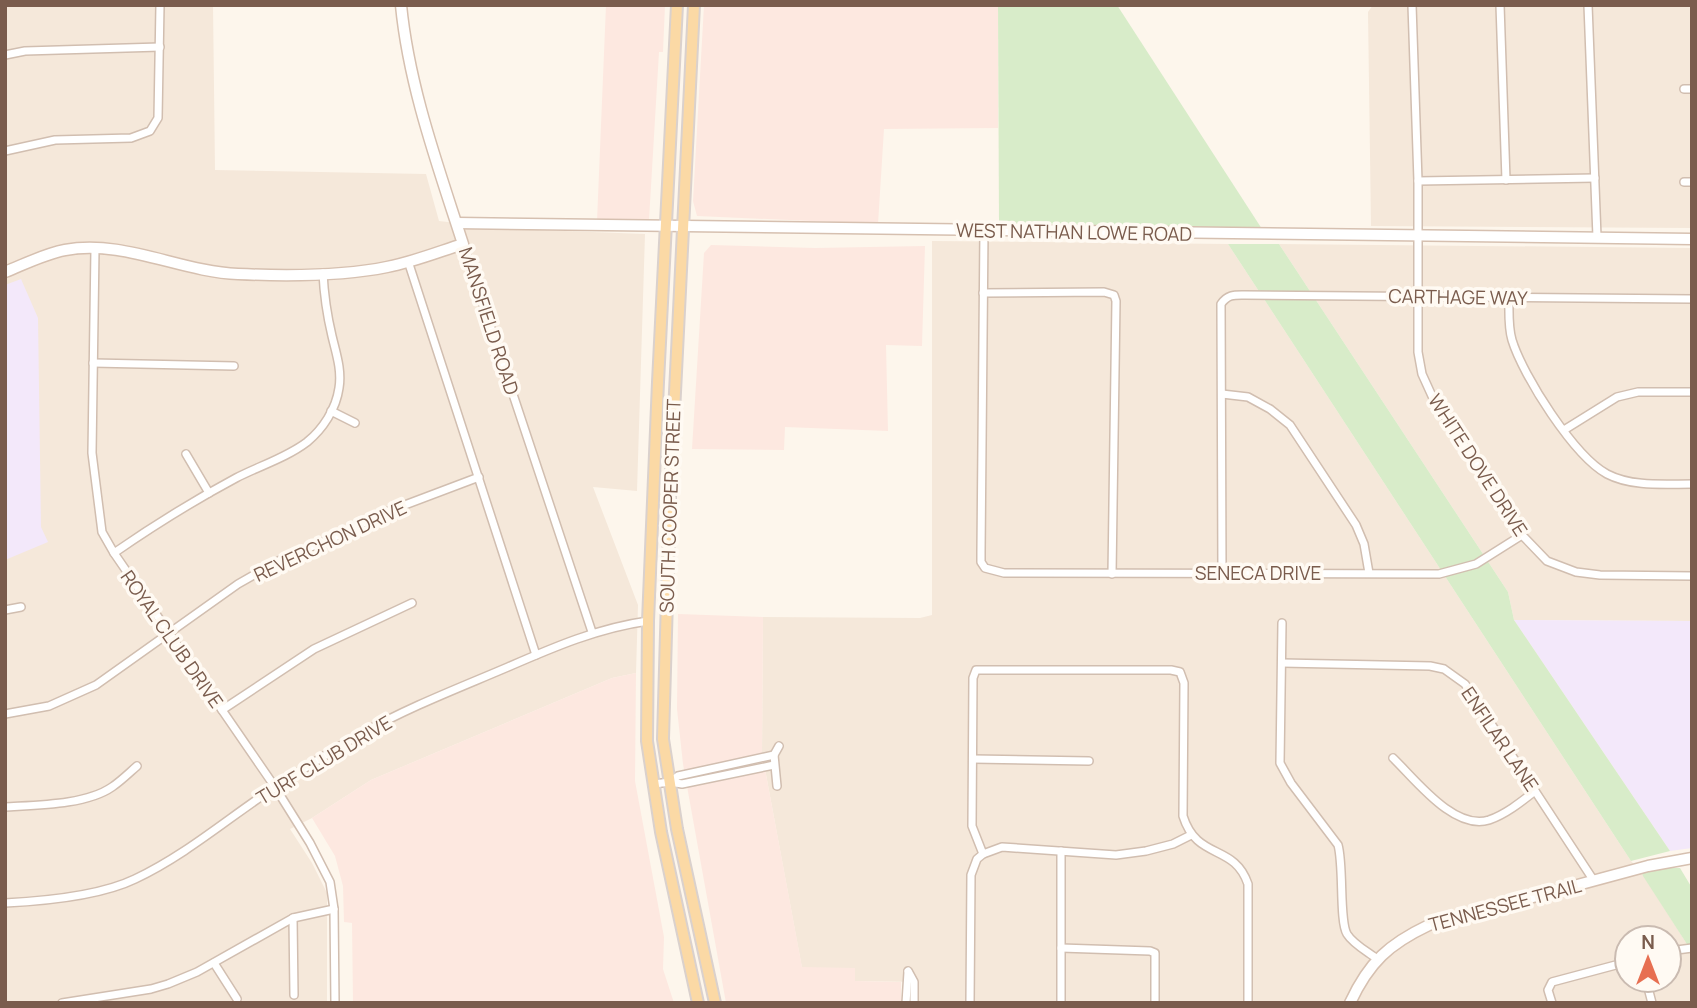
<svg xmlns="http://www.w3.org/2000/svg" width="1697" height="1008" font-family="Manrope,sans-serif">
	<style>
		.residential { fill: #f5e8da; fill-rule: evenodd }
		.commercial { fill: #fde8e0 }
		.education { fill: #f3e8fa }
		.green { fill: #d8ecc9 }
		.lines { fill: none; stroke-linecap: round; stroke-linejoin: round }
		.street-casing { stroke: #d1beb0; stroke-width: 10 }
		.secondary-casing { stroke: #d6c0b0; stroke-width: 13 }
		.primary-casing { stroke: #dad1cd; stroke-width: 14 }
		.street { stroke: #fff; stroke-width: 7 }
		.secondary { stroke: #fff; stroke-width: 10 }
		.primary { stroke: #fbd9a5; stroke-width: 10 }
		.labels { text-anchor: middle; stroke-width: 7; stroke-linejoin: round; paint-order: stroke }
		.street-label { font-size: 19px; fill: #7a5c4d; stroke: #fffaf3 }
	</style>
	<rect width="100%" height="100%" fill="#fdf6ec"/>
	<g class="residential">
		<polygon points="5,5 213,5 215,170 426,174 439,221 511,229 645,234 637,491 593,487 638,605 636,673 612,678 371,780 312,818 290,829 312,863 327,893 327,1003 5,1003"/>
		<polygon points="1373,5 1692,5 1692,228 1371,226 1368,12"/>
		<path d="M932,241L1228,244L1631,861L1642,873L1692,952V1003H919V982L855,981L854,968H802L762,753L763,617L920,618L932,615ZM1627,938H1669V980H1627Z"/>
		<polygon points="1279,244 1692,248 1692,621 1514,620 1508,592"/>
	</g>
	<g class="commercial">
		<polygon points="606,5 665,5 663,52 659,52 649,220 597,221"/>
		<polygon points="704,5 998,5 998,128 884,129 878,224 697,216 693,201"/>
		<polygon points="711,245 815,248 925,246 922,346 886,345 888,431 785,427 784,450 692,449 704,253"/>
		<polygon points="678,614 763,617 762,753 802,967 855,968 855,981 901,982 901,1003 726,1003 683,764 677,709"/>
		<polygon points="636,673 635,781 664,937 663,969 674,1003 353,1003 352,923 344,922 343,886 335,856 312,818 371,780 612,678"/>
	</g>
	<g class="education">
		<polygon points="21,279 38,318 41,527 48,542 5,560 5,285"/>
		<polygon points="1514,620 1692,621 1692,848 1670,851"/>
	</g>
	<g class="green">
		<polygon points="998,5 1117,5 1262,229 999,224"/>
		<polygon points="1228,244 1279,244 1508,592 1514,620 1670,851 1631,861"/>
		<polygon points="1668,868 1680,868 1692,888 1692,952 1643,876 1642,873"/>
	</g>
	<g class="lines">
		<defs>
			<g id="street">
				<polyline points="1412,5 1418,181 1418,352 1422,374 1432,396 1522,535 1547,561 1576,572 1600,575 1692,576"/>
				<polyline points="1500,5 1506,180"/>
				<polyline points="1588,5 1597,237"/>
				<polyline points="5,55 25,51 160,47"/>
				<polyline points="1684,89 1692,89"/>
				<polyline points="5,151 55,140 131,138 150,131 158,118 160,5"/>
				<polyline points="1418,181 1595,178"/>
				<polyline points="1684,182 1692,182"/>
				<polyline points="984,231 981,551 981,562 985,568 1004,573 1439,574 1476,564 1522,535"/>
				<polyline points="463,244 592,632"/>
				<polyline points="95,249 92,453 102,532 114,553 275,787 310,843 330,882 334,909 335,1003"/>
				<polyline points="408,261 536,655"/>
				<polyline points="983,293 1104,292 1114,295 1116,301 1112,574"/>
				<path d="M1509,297C1509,311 1508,327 1512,340C1523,376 1574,456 1607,474C1632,487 1664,484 1692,484"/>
				<polyline points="93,363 234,366"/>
				<polyline points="1222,394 1248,397 1270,409 1290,425 1356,525 1364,544 1369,573"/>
				<polyline points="331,411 355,423"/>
				<polyline points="1564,430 1617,397 1638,392 1692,392"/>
				<polyline points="186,454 209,493"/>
				<path d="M114,553C153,526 193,501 236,478C259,466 286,458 307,442C323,429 336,409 339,388C342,370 336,353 332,336C327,315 324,294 323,273"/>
				<path d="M1222,573L1221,304C1228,294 1235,295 1245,295L1692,299"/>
				<polyline points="5,610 21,607"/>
				<path d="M1282,623L1280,763L1291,783L1338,845C1344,866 1339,921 1347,934C1353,944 1368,952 1377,959"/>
				<polyline points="1282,663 1430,666 1444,669 1465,684 1594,881"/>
				<polyline points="222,710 314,649 412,603"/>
				<polyline points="5,714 49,706 96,685 238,584 282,559 342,534 381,514 479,477"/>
				<path d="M1393,758C1415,779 1454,831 1489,820C1506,814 1521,802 1535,791"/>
				<polyline points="973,759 1089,761"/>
				<polyline points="670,782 678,776 774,755"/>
				<polyline points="654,784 670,782 682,784 774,765"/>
				<polyline points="777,786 774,755 779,746"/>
				<path d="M5,807C37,805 86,805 112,787C121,781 129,773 137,766"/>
				<path d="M983,854L972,826L973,678L976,670H1171L1180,672L1184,683L1183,816C1197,861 1234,843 1248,884V1003"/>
				<path d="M5,903C44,901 100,896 135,879C190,853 235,812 286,780C312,764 337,747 363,733C409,707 459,688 508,667C554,647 598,628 648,621"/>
				<polyline points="293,918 294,995"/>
				<polyline points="1061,948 1150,951 1155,953 1155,1003"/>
				<polyline points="1669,951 1692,948"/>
				<polyline points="214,963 237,999"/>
				<polyline points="908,971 914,982 914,1003"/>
				<polyline points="1646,980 1652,1003"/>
				<polyline points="62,1003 151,989 168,984 197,972 293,918 334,909"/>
				<polyline points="906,1003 908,972"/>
				<polyline points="970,1003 971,875 977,859 983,854 1002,847 1116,855 1146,851 1173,844 1191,835"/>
				<polyline points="1061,1003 1061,851"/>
				<polyline points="1552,1003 1548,990 1552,982 1627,962"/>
			</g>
			<g id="secondary">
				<polyline points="457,223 1692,239"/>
				<path d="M5,272C25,264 44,254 65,250C123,239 181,272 238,274C283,276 343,276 387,267C413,262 438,252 463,244C438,166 409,87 401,5"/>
				<path d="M1350,1003C1369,962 1389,944 1429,925L1648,866L1692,858"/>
			</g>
			<g id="primary">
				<polyline points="677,5 658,382 648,621 647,741 661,832 698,1003"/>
				<polyline points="694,5 670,494 663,739 677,829 715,1003"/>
			</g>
		</defs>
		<use href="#street" class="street-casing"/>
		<use href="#secondary" class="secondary-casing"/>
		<use href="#primary" class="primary-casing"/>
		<use href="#street" class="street"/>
		<use href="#secondary" class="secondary"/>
		<use href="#primary" class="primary"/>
	</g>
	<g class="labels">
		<g class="street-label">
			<text transform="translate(1074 232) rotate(1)" y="7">WEST NATHAN LOWE ROAD</text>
			<text transform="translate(1458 297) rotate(1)" y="7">CARTHAGE WAY</text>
			<text transform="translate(489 321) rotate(72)" y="7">MANSFIELD ROAD</text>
			<text transform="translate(1478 465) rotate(57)" y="7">WHITE DOVE DRIVE</text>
			<text transform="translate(670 506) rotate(-88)" y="7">SOUTH COOPER STREET</text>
			<text transform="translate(330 541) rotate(-25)" y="7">REVERCHON DRIVE</text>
			<text x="1258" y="580">SENECA DRIVE</text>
			<text transform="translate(172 639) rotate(55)" y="7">ROYAL CLUB DRIVE</text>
			<text transform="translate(1500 739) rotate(56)" y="7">ENFILAR LANE</text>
			<text transform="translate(324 760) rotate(-31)" y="7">TURF CLUB DRIVE</text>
			<text transform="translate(1505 905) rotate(-15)" y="7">TENNESSEE TRAIL</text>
		</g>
	</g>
	<rect width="1697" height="1008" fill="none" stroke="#7a5c4d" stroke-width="14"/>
	<g transform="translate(1648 959)"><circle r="33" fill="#fffaf3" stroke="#cabbb1" stroke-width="2"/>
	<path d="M0-5L12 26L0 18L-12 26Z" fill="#e76f51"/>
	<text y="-10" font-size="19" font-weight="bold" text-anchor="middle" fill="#7a5c4d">N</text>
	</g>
</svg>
